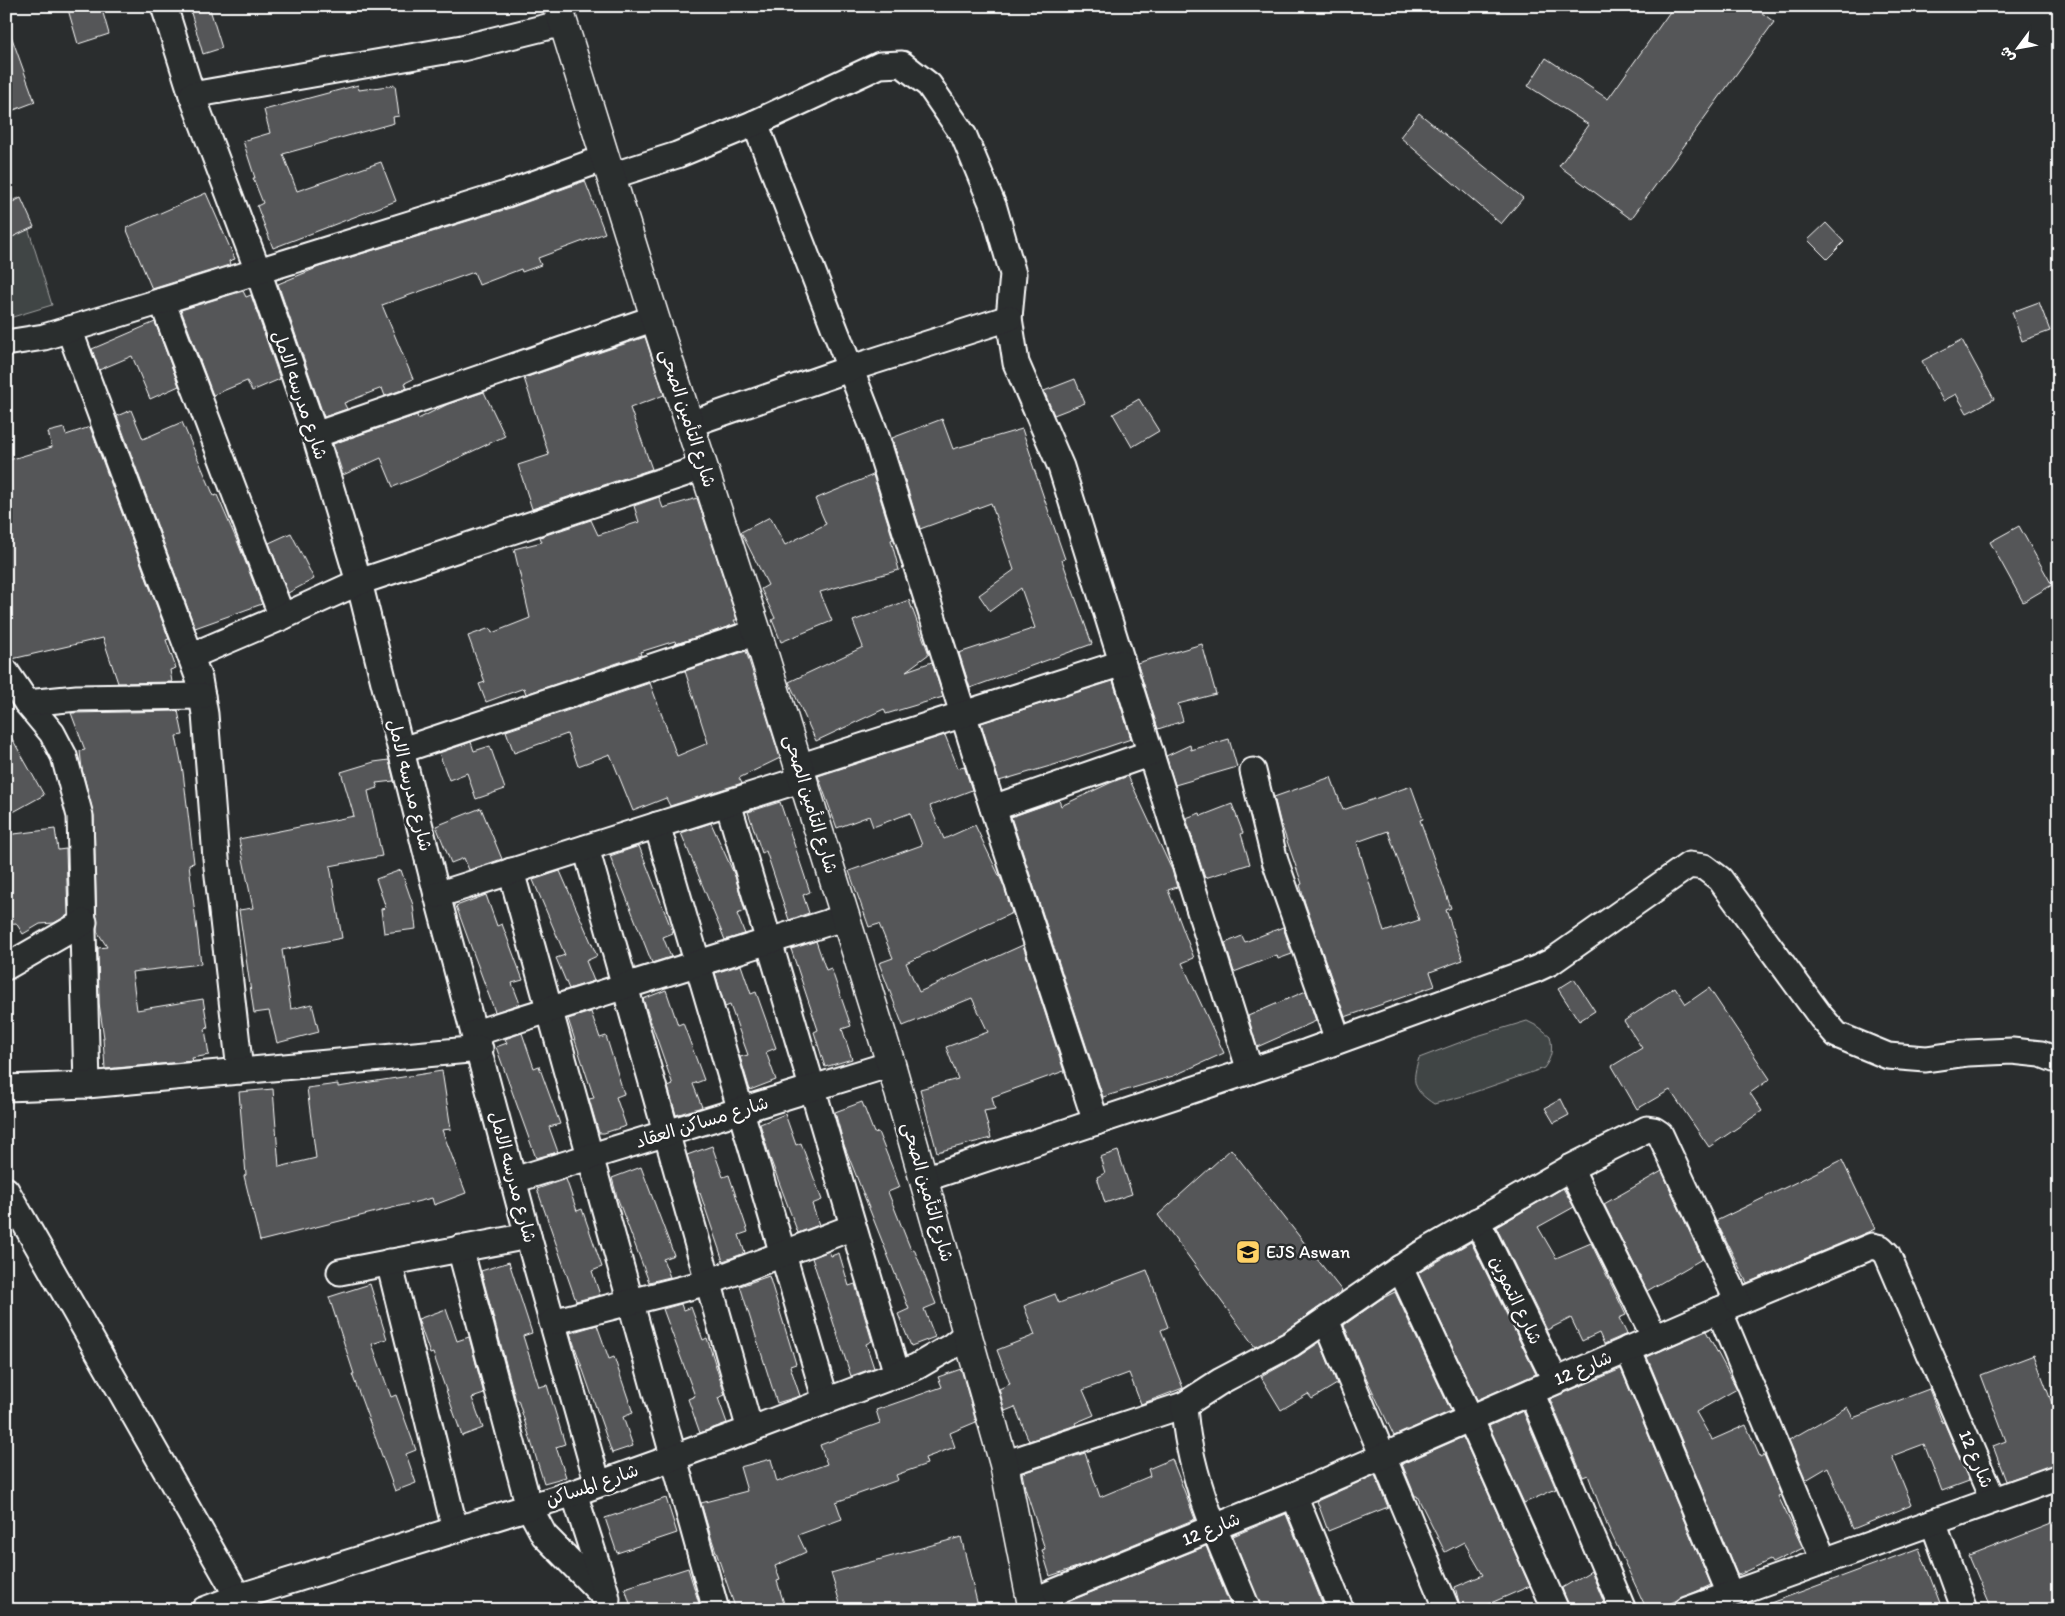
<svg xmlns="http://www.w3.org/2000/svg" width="2065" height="1616" font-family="Itim,'Playpen Sans Arabic',sans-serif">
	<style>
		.green { fill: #414445; stroke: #a0a2a2 }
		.building { fill: #555758; stroke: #fff; fill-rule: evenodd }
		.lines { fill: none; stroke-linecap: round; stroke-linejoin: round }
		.street-casing { stroke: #fff; stroke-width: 29 }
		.secondary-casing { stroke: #fff; stroke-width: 31 }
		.street { stroke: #2a2d2e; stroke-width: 25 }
		.secondary { stroke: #2a2d2e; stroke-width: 28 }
		.labels { text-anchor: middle; stroke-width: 5; stroke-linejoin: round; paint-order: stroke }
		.street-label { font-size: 18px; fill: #fff; stroke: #2a2d2e }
		.poi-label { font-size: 18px; fill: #fff; stroke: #2a2d2e; text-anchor: start }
	</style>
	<rect width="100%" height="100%" fill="#2a2d2e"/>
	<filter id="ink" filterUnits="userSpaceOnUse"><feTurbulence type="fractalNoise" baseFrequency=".02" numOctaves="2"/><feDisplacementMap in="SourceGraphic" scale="10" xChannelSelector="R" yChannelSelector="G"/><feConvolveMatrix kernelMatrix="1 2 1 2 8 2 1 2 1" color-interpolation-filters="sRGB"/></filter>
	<g filter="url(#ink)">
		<g class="green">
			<polygon points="19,198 52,305 6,319 6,202"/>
			<path d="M1527,1021L1539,1027L1550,1036C1553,1049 1552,1057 1544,1068L1463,1096L1434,1104C1413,1090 1411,1082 1419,1058L1477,1036Z"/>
		</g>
		<g class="building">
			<polygon points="67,6 101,6 109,34 78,44"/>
			<polygon points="189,6 209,6 222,48 203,54"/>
			<polygon points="1674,6 1753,6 1774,22 1631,219 1559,166 1589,125 1528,86 1546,58 1608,99"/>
			<polygon points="6,30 9,30 35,102 6,113"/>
			<polygon points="358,85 359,90 395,85 399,116 393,117 394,123 283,154 297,191 381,162 396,201 273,248 257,206 263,203 253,178 255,178 243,141 270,133 264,110"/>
			<polygon points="1419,113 1523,198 1501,224 1400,137"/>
			<polygon points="585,181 605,233 538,258 541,265 522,272 521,269 479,285 474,272 382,305 413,379 405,383 407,388 385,396 382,388 344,403 347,409 324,417 278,284 319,267 510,208"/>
			<polygon points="206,193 235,259 229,261 230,265 229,265 152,289 126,228"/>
			<polygon points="21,198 34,227 6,240 6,205"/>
			<polygon points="1826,223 1844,242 1827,259 1808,240"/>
			<polygon points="243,291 246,297 251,295 280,379 252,391 247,381 213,395 181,310"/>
			<polygon points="2039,302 2050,331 2022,341 2012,312"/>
			<polygon points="155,322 179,386 150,399 132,356 99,370 92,349"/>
			<polygon points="645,337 664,395 630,408 652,469 532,509 518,465 549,455 524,378"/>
			<polygon points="1962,340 1994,399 1967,413 1956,394 1943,401 1922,361"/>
			<polygon points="1075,379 1085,403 1054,415 1044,391"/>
			<polygon points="484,392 505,436 420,476 393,487 381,458 343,475 333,444 417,415 418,419 448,404"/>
			<polygon points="1139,399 1159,431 1132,447 1113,414"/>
			<polygon points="131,410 143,439 182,422 214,496 217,495 238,543 262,604 195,628 117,416"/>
			<polygon points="942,419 953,449 1022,429 1032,459 1031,460 1065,559 1062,560 1092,644 970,688 959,653 1035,628 1021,588 990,611 979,595 1014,570 991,503 920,529 892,438"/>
			<polygon points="90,427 169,639 166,640 176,668 170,670 172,682 118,683 103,638 12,659 6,658 6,461 52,447 48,432 64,428 66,435"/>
			<polygon points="873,475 893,539 891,540 899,570 820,592 832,621 781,642 772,620 775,618 761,589 768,585 741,532 770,517 785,545 826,524 815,499"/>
			<polygon points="659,497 663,508 697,498 737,620 734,620 736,624 676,644 675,641 640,652 641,655 526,694 524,688 486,702 479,684 485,682 468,636 490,628 492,633 530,618 514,549 542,542 540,537 591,520 598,535 639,522 634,506"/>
			<polygon points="2019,526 2052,585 2023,602 1990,542"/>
			<polygon points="291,533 314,579 288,593 269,543"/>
			<polygon points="909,600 929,654 906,671 932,662 943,697 886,714 884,709 816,741 789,682 863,647 853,621"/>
			<polygon points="1202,644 1216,694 1178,704 1183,721 1158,729 1137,663"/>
			<polygon points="746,651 780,758 739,778 742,783 670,806 666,798 633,811 610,754 578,766 567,734 514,753 506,731 650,683 677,756 708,743 685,671"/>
			<polygon points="1113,681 1131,739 1057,764 999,781 981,723"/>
			<polygon points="178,711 183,735 176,736 183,772 194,863 189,864 201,964 132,972 137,1010 203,999 208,1028 205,1029 209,1055 192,1058 193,1061 105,1069 103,1038 104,1038 99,1003 98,948 107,947 97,931 94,816 82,769 80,751 85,750 71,713"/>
			<polygon points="6,728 44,795 6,816"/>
			<polygon points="945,735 958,768 964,766 972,790 930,806 944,839 975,825 1004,886 1012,913 906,963 919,992 1023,945 1064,1071 992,1097 995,1109 984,1111 991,1138 937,1152 920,1089 958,1079 946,1047 988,1032 972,998 903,1026 879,963 893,958 879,924 869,927 849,871 922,845 910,813 873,827 869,816 837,828 818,776"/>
			<polygon points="1229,739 1237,767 1175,785 1166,756 1190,745 1191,750"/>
			<polygon points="471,742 474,751 490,746 505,789 476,799 467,773 449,780 439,753"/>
			<polygon points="389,760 394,781 376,783 378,788 368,791 382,856 330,866 342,938 282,950 291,1009 312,1004 319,1032 277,1043 269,1011 254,1013 239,910 253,908 239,839 354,816 341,772 374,762"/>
			<polygon points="1128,776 1172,870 1177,887 1168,890 1194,958 1182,963 1224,1053 1173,1076 1103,1097 1011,817 1059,800 1061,806 1110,783"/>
			<path d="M1331,777L1343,810L1411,786L1423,819L1420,820L1451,908L1446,910L1463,960L1430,972L1435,986L1345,1017L1305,903L1300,885L1302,884L1280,821L1274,797ZM1388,831L1419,920L1384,932L1357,842Z"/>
			<polygon points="780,802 810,892 803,895 809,913 789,920 766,851 762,853 748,812"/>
			<polygon points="1232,804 1243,833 1241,834 1250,864 1205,878 1186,818 1200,813 1201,816"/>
			<polygon points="481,808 502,859 469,870 464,858 451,863 436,826"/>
			<polygon points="711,823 735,876 745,911 737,914 745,934 725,940 681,833"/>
			<polygon points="55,829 58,850 66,849 68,915 54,923 40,924 23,934 16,923 6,924 6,835"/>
			<polygon points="639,846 673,933 663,937 671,957 652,963 610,856"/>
			<polygon points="401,870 413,905 416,929 384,933 381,909 386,908 376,879"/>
			<polygon points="560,871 597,956 586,961 594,981 569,989 556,958 565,955 533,880"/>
			<polygon points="486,895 497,926 502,924 523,980 512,983 520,1004 495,1012 456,906"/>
			<polygon points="1283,927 1292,954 1278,959 1277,955 1234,972 1225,943 1242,936 1245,942"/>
			<polygon points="816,941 826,970 831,968 851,1026 842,1029 852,1059 825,1067 814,1032 818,1030 791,949"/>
			<polygon points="741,965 751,994 756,992 776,1048 766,1052 776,1080 750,1090 740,1057 748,1055 730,1005 725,1007 715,973"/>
			<polygon points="1574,979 1595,1011 1579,1021 1558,989"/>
			<polygon points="1675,987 1686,1004 1709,988 1770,1079 1750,1093 1762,1111 1709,1147 1670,1090 1637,1109 1612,1066 1642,1048 1624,1021"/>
			<polygon points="666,990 678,1025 683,1023 704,1080 693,1084 702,1107 676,1115 668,1087 673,1085 643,999"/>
			<polygon points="1306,991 1316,1021 1257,1047 1248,1016"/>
			<polygon points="591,1012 600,1038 606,1036 624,1094 616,1097 626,1126 604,1133 599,1133 589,1099 594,1098 568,1019"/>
			<polygon points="522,1033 534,1068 539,1066 560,1124 549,1127 558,1152 536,1158 496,1047 507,1043 505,1039"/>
			<polygon points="442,1071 451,1129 442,1130 466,1193 434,1205 432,1198 260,1241 244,1176 246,1175 239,1092 273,1089 279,1167 316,1158 307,1088 338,1084 338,1087"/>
			<polygon points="1561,1099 1569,1115 1554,1123 1545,1108"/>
			<polygon points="862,1102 874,1133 878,1132 900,1187 888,1192 911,1250 914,1249 936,1304 924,1309 935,1337 911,1346 898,1314 909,1309 844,1145 835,1112"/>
			<polygon points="785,1114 796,1145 801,1143 822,1200 812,1204 819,1225 798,1233 770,1158 760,1124"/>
			<polygon points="712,1146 723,1177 729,1175 748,1232 739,1235 745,1253 723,1261 700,1193 698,1193 687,1155"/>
			<polygon points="1231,1149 1342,1291 1284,1332 1255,1347 1158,1215"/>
			<polygon points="1118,1151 1132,1194 1105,1203 1097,1177 1105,1173 1100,1157"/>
			<polygon points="1842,1160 1875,1229 1747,1283 1716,1221"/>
			<polygon points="641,1167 674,1255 663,1259 670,1277 649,1282 617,1197 612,1178"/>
			<polygon points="1662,1171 1702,1259 1647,1291 1604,1204"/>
			<polygon points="566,1179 577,1211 582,1209 602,1267 592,1271 600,1295 576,1301 537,1189"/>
			<polygon points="1563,1188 1574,1207 1538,1227 1556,1258 1591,1243 1626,1315 1619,1318 1627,1334 1604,1344 1599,1333 1582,1341 1571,1318 1547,1330 1496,1227"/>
			<polygon points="1471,1242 1536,1374 1477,1400 1418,1273"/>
			<polygon points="829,1251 831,1256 839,1253 849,1286 855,1284 872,1341 866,1344 874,1368 851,1376 812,1258"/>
			<polygon points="509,1262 532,1333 523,1336 539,1387 547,1385 565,1444 556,1447 566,1477 544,1483 518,1400 516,1401 481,1271"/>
			<polygon points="1147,1270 1168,1327 1161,1330 1183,1388 1141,1404 1129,1373 1083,1390 1094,1415 1075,1423 1076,1425 1029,1441 1015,1407 1005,1411 999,1389 1010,1384 997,1350 1035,1335 1024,1306 1055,1294 1059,1303"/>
			<polygon points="769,1276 796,1364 790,1366 800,1396 777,1403 740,1286"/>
			<polygon points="370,1284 387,1339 372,1344 391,1397 396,1395 416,1450 406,1454 416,1483 395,1491 352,1374 354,1374 329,1297"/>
			<polygon points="1395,1292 1451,1411 1394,1436 1362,1369 1344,1325 1381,1299"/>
			<polygon points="681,1304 683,1310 691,1307 703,1340 707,1338 725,1395 718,1398 727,1423 700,1433 688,1399 695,1396 663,1309"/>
			<polygon points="446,1309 457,1341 469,1337 484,1394 472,1398 483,1428 462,1436 433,1353 430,1354 418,1319"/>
			<polygon points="597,1325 609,1359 614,1357 633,1413 623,1417 633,1446 612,1453 570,1333"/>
			<polygon points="1706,1331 1737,1389 1696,1412 1712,1440 1746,1425 1760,1457 1764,1455 1781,1495 1778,1496 1803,1548 1772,1563 1770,1560 1739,1575 1737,1574 1647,1357"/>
			<polygon points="1320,1342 1337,1384 1312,1399 1308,1394 1281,1410 1261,1377 1299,1356"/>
			<polygon points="2034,1355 2059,1422 2059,1463 2006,1481 1993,1446 2006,1441 1981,1375"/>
			<polygon points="961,1369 976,1422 950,1433 955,1447 925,1458 927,1464 896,1475 898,1480 836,1502 842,1519 798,1535 806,1552 775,1566 780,1580 777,1581 786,1610 736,1610 711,1537 701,1503 747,1491 740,1467 771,1459 777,1482 827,1464 820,1445 880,1423 876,1410 942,1387 938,1377"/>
			<polygon points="1621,1369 1711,1585 1655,1610 1647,1610 1607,1525 1588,1475 1583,1477 1550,1399"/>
			<polygon points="1929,1389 1942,1422 1944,1422 1969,1481 1942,1491 1924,1444 1892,1456 1912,1505 1853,1529 1828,1467 1806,1480 1789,1440 1847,1407 1853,1418"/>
			<polygon points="1523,1411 1556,1489 1524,1503 1489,1426"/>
			<polygon points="1463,1437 1530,1586 1475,1610 1461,1610 1455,1587 1483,1575 1464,1542 1445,1552 1417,1496 1415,1496 1402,1464"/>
			<polygon points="1085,1453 1100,1497 1150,1476 1148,1469 1172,1459 1195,1519 1083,1565 1050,1576 1042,1550 1045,1549 1025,1488 1022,1473"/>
			<polygon points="1375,1475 1388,1507 1328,1531 1317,1501"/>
			<polygon points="666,1498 677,1533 617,1553 605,1518"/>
			<polygon points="1286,1514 1325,1610 1262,1610 1233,1536"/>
			<polygon points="2059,1521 2059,1610 1992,1610 1969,1556"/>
			<polygon points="961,1537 979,1610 842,1610 831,1573"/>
			<polygon points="1206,1546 1232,1610 1055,1610 1072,1600"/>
			<polygon points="1919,1548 1940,1603 1923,1610 1757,1610 1757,1608"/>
			<polygon points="688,1568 701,1610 632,1610 625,1588"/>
			<polygon points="1591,1571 1607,1610 1570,1610 1562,1588"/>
		</g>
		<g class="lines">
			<defs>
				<g id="street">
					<polyline points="164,6 192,95 258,271 315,435 359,582 437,895 528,1236 598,1484"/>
					<polyline points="192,95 462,48 563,23"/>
					<polyline points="755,123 874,430 986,787 1096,1122"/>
					<polyline points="611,176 677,155 755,123 880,65 902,64 929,85 964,136 994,208 1013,274 1009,318 1016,363 1061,467 1250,1071"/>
					<polyline points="162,301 282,617"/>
					<polyline points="69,329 199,679 205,714 216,858 240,1071"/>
					<polyline points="6,343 44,337 162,301 506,194 605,158"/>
					<polyline points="690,424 852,368 1009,318"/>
					<polyline points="315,435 655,318"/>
					<polyline points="191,656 282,617 359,582 704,467"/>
					<polyline points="6,672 27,703 52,733 64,756 80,816 87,1085"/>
					<polyline points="27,703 77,698 202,696"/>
					<polyline points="402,750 757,632"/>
					<polyline points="799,767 1122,663"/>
					<polyline points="1253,771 1275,861 1338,1040"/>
					<polyline points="728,803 897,1374"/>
					<polyline points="993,808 1151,753"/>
					<polyline points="657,825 826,1401"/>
					<polyline points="586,848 750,1430"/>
					<polyline points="511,871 716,1610"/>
					<polyline points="437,895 803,779"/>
					<polyline points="6,967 84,922"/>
					<polyline points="475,1033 846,917"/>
					<polyline points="6,1088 87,1085 480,1049"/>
					<polyline points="1570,1168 1655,1338"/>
					<polyline points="924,1179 1307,1052 1536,969 1551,962 1689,865 1704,867 1720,879 1821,1017 1837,1035 1888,1056 1926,1059 1968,1053 2012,1051 2041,1054 2059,1061"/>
					<polyline points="514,1180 891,1064"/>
					<polyline points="6,1190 238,1597"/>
					<polyline points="1477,1221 1555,1380"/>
					<polyline points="460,1248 529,1507 544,1535 607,1599"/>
					<polyline points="389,1262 455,1529"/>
					<polyline points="1400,1268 1470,1418 1556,1610"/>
					<polyline points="340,1272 528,1236"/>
					<polyline points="1719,1310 1824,1561"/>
					<polyline points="1326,1320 1447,1610"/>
					<polyline points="552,1322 709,1282 853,1227"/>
					<polyline points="1628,1349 1730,1594"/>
					<polyline points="1531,1392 1623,1610"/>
					<polyline points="1004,1464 1184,1405"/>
					<polyline points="574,1493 606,1593"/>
					<polyline points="1294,1495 1341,1610"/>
					<polyline points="1933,1522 1965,1610"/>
					<polyline points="1032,1601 1294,1495 1719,1310 1872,1246 1881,1248 1887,1254 1993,1500"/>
					<polyline points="204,1610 238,1597 574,1493 750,1430 916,1367 952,1346 968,1333"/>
					<path d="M1248,1610C1221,1544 1188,1477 1184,1405L1221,1381L1291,1344L1421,1254L1570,1168L1647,1129L1654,1130L1660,1134L1738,1302"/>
					<polyline points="1687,1610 2059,1477"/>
				</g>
				<polyline id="secondary" points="558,6 655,318 757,632 891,1064 1004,1464 1033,1610"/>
			</defs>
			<use href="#street" class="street-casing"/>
			<use href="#secondary" class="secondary-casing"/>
			<use href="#street" class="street"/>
			<use href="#secondary" class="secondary"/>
		</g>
	</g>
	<defs>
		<symbol id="school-square" viewBox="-11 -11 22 22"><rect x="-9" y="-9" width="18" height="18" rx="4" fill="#ffd166" stroke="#2a2d2e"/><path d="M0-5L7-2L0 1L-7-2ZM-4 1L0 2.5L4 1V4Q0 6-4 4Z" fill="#111"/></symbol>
	</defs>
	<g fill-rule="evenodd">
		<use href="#school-square" x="1234" y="1238" width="28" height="28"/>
	</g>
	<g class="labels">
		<g class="street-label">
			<text transform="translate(300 395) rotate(71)" y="6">شارع مدرسه الامل</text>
			<text transform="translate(688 418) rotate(72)" y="6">شارع التأمين الصحى</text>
			<text transform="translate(410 785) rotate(76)" y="6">شارع مدرسه الامل</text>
			<text transform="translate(811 804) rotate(73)" y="6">شارع التأمين الصحى</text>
			<text transform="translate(702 1122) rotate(-17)" y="6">شارع مساكن العقاد</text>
			<text transform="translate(513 1177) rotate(75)" y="6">شارع مدرسه الامل</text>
			<text transform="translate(928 1192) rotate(74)" y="6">شارع التأمين الصحى</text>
			<text transform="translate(1516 1300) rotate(64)" y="6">شارع التموين</text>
			<text transform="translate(1583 1368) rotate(-23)" y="6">شارع 12</text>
			<text transform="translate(1976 1459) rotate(67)" y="6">شارع 12</text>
			<text transform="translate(592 1485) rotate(-19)" y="6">شارع المساكن</text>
			<text transform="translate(1211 1529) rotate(-22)" y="6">شارع 12</text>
		</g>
		<g class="poi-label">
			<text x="1266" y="1258">EJS Aswan</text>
		</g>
	</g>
	<rect width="2065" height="1616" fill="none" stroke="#2a2d2e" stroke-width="25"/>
	<rect x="12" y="12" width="2040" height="1591" fill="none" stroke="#fff" stroke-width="2" filter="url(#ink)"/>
	<g transform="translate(2018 48) rotate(238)" stroke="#2a2d2e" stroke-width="4" paint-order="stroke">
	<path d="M0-4L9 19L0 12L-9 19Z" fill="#ffffff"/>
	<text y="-8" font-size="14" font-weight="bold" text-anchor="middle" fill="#ffffff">ش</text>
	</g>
</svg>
